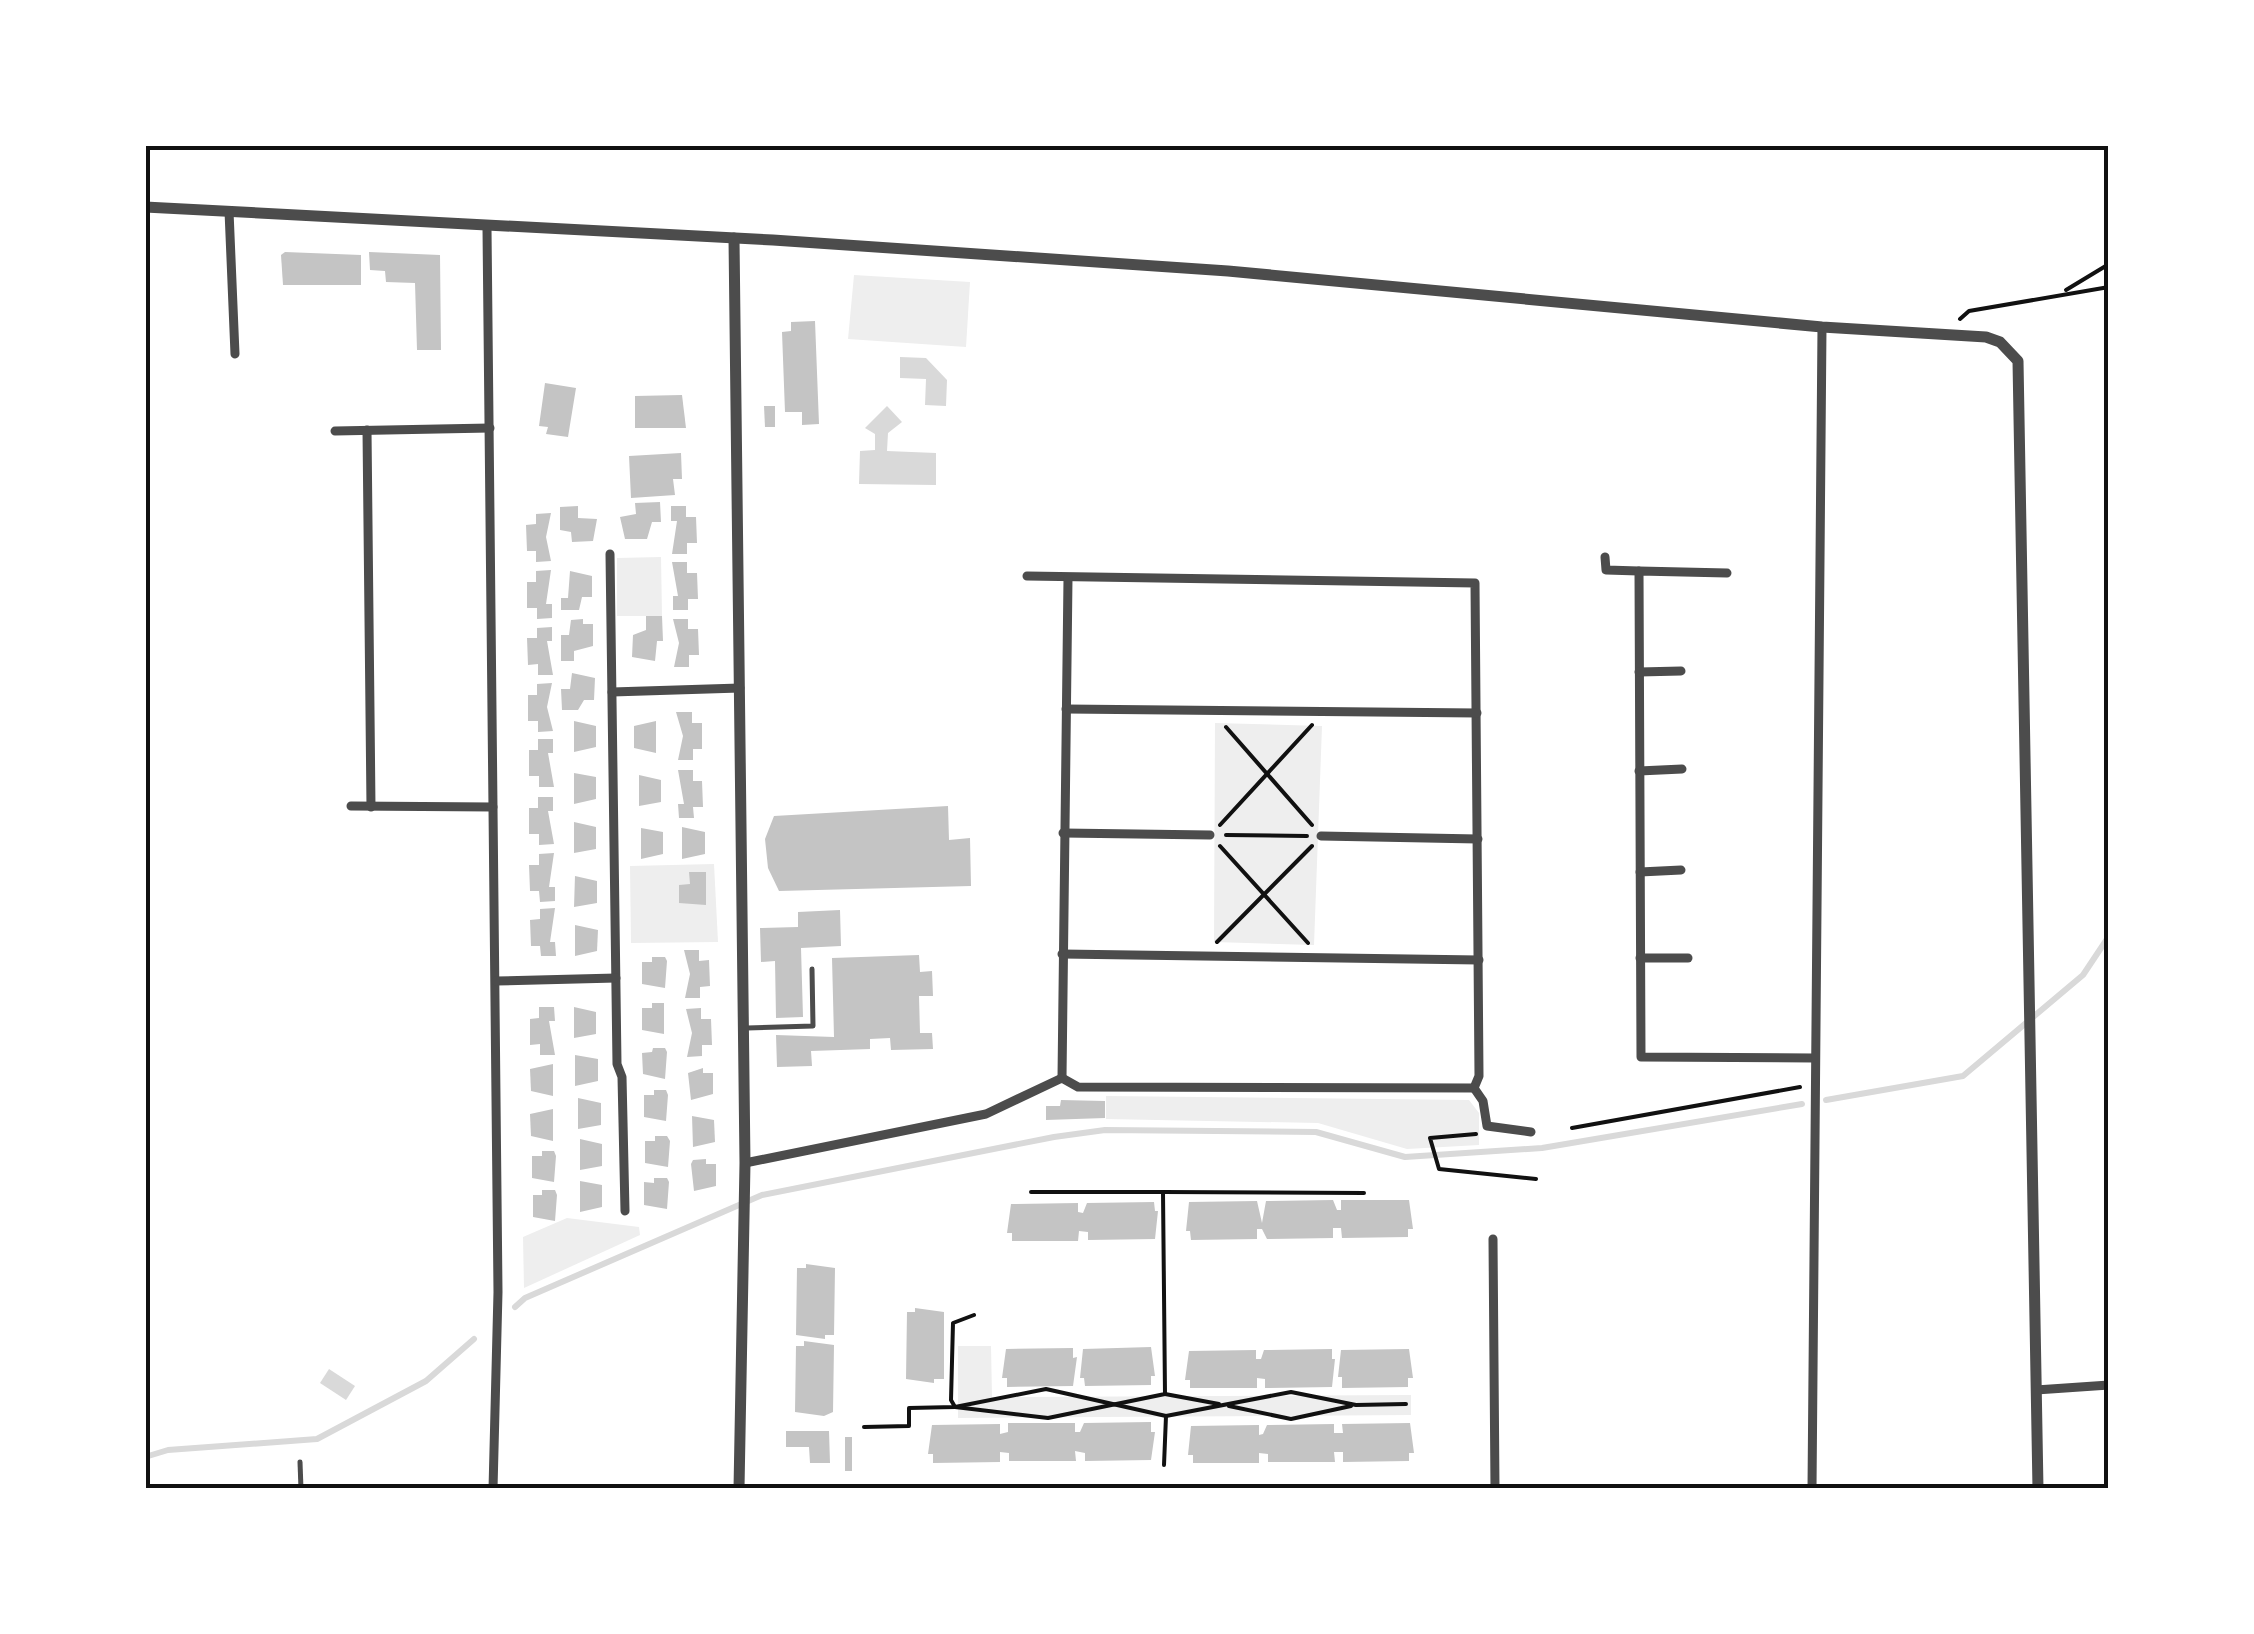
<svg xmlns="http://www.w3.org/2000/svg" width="2254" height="1634" font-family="'Work Sans',sans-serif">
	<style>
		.green { fill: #eee }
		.water { fill: #d9d9d9 }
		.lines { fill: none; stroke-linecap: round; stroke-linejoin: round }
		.stream { stroke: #d9d9d9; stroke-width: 6 }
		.building { fill: #c4c4c4 }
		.path { stroke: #111; stroke-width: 4 }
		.service { stroke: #4c4c4c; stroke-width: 5 }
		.minor { stroke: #4c4c4c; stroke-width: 9 }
		.tertiary { stroke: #4c4c4c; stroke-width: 11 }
		.neatline { fill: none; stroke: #111; stroke-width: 4 }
	</style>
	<rect width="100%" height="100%" fill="#fff"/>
	<g class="green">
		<polygon points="854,275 970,282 966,347 848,339"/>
		<polygon points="661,557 662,616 617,616 617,558"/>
		<polygon points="1215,723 1322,726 1314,945 1214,942"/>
		<polygon points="714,864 718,942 631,943 630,866"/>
		<polygon points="1106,1096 1469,1100 1479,1113 1479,1145 1407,1149 1318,1123 1106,1119"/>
		<polygon points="567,1218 639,1227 640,1235 524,1288 523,1237"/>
		<polygon points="958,1346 991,1346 992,1397 1411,1395 1411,1415 958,1418"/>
	</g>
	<g class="water">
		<polygon points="900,357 926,358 947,380 946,406 925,405 926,379 900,378"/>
		<polygon points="887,406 902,422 888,433 887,451 936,453 936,485 859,484 860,451 875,450 875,434 865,428"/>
		<polygon points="329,1369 355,1386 346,1400 320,1383"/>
	</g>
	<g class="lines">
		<g class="stream">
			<polyline points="1826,1100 1963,1076 2083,975 2109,936"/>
			<polyline points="515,1307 525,1298 762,1195 1054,1137 1105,1130 1316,1132 1405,1157 1542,1148 1802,1104"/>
			<polyline points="145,1457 168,1450 317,1439 426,1381 474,1339"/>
		</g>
	</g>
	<g class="building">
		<polygon points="285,252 361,255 361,285 283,285 281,255"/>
		<polygon points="369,252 440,255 441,350 417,350 415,283 386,282 385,271 370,270"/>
		<polygon points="815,321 819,424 802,425 802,412 785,412 782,332 791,331 791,322"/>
		<polygon points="545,383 576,388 568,437 546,434 548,427 539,426"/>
		<polygon points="682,395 686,428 635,428 635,396"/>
		<polygon points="764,406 775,406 775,427 765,427"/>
		<polygon points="681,453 682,479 673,479 675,495 631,498 629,456"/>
		<polygon points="660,502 661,522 652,522 647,539 625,539 620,517 636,514 635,503"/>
		<polygon points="578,506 578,518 597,519 593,541 572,542 571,532 560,530 560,507"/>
		<polygon points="671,506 686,506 686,517 696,517 697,543 687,543 687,554 672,554 677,521 671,521"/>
		<polygon points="551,513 546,537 551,561 536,562 536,551 527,551 526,525 536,524 536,514"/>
		<polygon points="672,562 687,562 687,573 697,573 698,599 688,599 688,610 673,610 673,596 678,596"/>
		<polygon points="551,570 546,604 552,604 552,618 537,619 537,608 527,608 527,582 536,582 536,571"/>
		<polygon points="570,571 592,576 592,597 582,597 579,610 561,610 561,598 568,598"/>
		<polygon points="646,616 662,616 663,641 657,641 655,661 632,657 633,635 646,630"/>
		<polygon points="583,619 583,624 593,624 593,646 574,651 574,661 561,661 561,635 569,635 571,620"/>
		<polygon points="673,619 688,619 688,629 698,629 699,655 689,655 689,667 674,667 679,643"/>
		<polygon points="552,627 552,641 547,641 553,675 538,675 538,664 528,665 527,638 537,638 537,628"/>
		<polygon points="572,673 595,678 594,700 584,700 578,710 562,710 561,689 570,689"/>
		<polygon points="552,683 547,707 553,731 538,732 538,721 528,721 528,695 537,695 537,684"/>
		<polygon points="676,712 692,712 692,723 702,723 702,749 693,749 693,760 678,760 683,736"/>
		<polygon points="574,721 596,726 596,747 574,752"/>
		<polygon points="656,721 656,753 634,748 634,726"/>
		<polygon points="538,739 553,739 553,753 548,753 554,787 539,787 539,776 529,776 529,750 538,750"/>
		<polygon points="678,770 693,770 693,781 702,781 703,807 693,807 694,818 679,818 678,804 684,804"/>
		<polygon points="574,773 596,777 596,799 574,804"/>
		<polygon points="639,775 661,780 661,802 639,806"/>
		<polygon points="538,797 553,797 553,811 548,811 554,844 539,845 539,834 529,834 529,808 538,808"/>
		<polygon points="948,806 949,840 970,838 971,886 779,891 768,868 765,839 774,816"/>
		<polygon points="574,822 596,827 596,849 574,853"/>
		<polygon points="682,827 705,832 705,854 682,859"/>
		<polygon points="641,828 663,832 663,854 641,859"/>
		<polygon points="554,853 549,887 555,887 555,901 540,902 539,891 530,891 529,865 539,865 539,854"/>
		<polygon points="689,872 706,872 706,905 679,903 679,885 690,884"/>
		<polygon points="575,876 597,881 597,903 574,907"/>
		<polygon points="555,908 550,942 555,942 556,956 541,956 540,946 531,946 530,920 540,919 540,909"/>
		<polygon points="840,910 841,946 801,948 803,1017 776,1018 775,961 761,962 760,928 798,927 798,912"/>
		<polygon points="575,925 598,930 597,951 575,956"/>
		<polygon points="684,950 699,950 699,961 709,960 710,986 700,987 700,998 685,998 690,974"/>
		<polygon points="919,955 920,972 932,971 933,996 919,996 920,1033 932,1033 933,1049 891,1050 890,1038 870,1039 870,1049 811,1051 812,1066 777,1067 776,1035 834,1037 832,958"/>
		<polygon points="652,957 665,957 667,961 665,988 642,984 642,962 652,962"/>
		<polygon points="652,1003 664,1003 664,1034 642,1030 642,1008 652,1008"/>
		<polygon points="539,1007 554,1007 555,1021 549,1021 555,1055 540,1055 540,1044 530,1045 530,1019 539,1018"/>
		<polygon points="574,1007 596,1012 596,1034 574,1038"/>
		<polygon points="701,1008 701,1019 711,1019 712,1045 702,1045 702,1056 687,1057 692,1033 686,1009"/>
		<polygon points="653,1048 665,1048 667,1052 665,1079 643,1074 642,1053 652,1052"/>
		<polygon points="575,1055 598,1059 598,1081 575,1086"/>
		<polygon points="553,1064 553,1096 531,1091 530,1069"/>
		<polygon points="703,1068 703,1073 713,1073 713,1094 691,1100 688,1073"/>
		<polygon points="654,1090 666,1090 668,1095 666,1121 644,1117 644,1095 654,1095"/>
		<polygon points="578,1098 601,1103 601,1125 578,1129"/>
		<polygon points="1061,1100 1105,1101 1105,1118 1046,1120 1046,1106 1060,1106"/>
		<polygon points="553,1109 553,1141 531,1136 530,1114"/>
		<polygon points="692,1116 714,1120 715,1142 693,1147"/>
		<polygon points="655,1136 667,1136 670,1141 668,1167 645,1163 645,1141 655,1141"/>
		<polygon points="580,1139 602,1144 602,1166 580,1170"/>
		<polygon points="542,1151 554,1151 556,1156 554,1182 532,1178 532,1156 542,1156"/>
		<polygon points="706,1159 706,1164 716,1164 716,1186 694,1191 691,1164 693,1160"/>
		<polygon points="654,1178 667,1178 669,1182 667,1209 644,1205 644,1182 654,1183"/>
		<polygon points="580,1181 602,1185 602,1207 580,1212"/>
		<polygon points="542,1190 555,1190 557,1195 555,1221 533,1217 533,1195 542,1195"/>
		<polygon points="1333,1200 1337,1210 1341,1210 1341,1200 1409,1200 1413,1229 1408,1229 1408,1237 1342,1238 1341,1228 1333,1228 1333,1238 1267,1239 1262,1229 1257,1229 1257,1239 1191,1240 1190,1231 1186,1231 1189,1202 1257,1201 1262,1223 1266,1201"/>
		<polygon points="1154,1202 1155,1211 1158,1211 1155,1239 1088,1240 1088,1232 1079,1231 1078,1241 1012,1241 1012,1233 1007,1233 1011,1204 1078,1203 1078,1212 1083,1213 1087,1203"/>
		<polygon points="806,1264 835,1268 834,1335 825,1335 825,1339 796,1335 797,1268 806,1268"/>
		<polygon points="915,1308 944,1312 944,1379 934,1379 934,1383 906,1379 907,1312 915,1312"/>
		<polygon points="804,1341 834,1345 833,1412 824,1416 795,1412 796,1346 804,1346"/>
		<polygon points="1151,1347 1155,1376 1151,1376 1151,1385 1085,1386 1084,1378 1080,1378 1083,1349"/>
		<polygon points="1073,1348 1073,1358 1077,1357 1073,1386 1007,1387 1007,1378 1002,1378 1006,1349"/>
		<polygon points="1332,1349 1332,1359 1335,1359 1332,1387 1265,1388 1265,1379 1257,1378 1257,1388 1190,1388 1190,1380 1185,1380 1189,1351 1256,1350 1256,1359 1261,1359 1264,1350"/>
		<polygon points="1409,1349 1413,1378 1408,1378 1408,1387 1342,1388 1342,1377 1338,1377 1341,1350"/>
		<polygon points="1151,1422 1151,1432 1155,1432 1151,1460 1085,1461 1085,1453 1075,1451 1076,1461 1009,1461 1009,1453 1000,1452 1000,1462 933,1463 933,1454 928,1454 932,1425 1000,1424 1000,1434 1008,1432 1008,1423 1075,1423 1075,1432 1080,1432 1084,1423"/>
		<polygon points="1410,1423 1414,1453 1409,1453 1409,1461 1343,1462 1343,1452 1334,1452 1335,1462 1268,1462 1268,1454 1259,1453 1259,1463 1193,1463 1193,1455 1188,1455 1191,1426 1259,1425 1259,1435 1263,1434 1267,1425 1334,1424 1334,1433 1343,1433 1342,1424"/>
		<polygon points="786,1431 829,1431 830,1463 810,1463 809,1447 786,1447"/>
		<rect x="845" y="1437" width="7" height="34"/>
	</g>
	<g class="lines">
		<g class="path">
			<polyline points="2066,290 2109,264"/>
			<polyline points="1960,319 1969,311 2109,287"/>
			<polyline points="1226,727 1312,825"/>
			<polyline points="1220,825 1312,725"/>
			<polyline points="1226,835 1307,836"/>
			<polyline points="1220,846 1308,943"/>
			<polyline points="1217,942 1312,846"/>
			<polyline points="1572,1128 1800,1087"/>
			<polyline points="1476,1134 1430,1138 1439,1169 1536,1179"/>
			<polyline points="1163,1192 1364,1193"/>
			<polyline points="974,1315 953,1323 951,1400 955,1407 1048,1418 1165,1394 1163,1192 1031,1192"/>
			<polyline points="1165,1394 1219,1404"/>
			<polyline points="1229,1406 1291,1419 1351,1406"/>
			<polyline points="864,1427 909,1426 909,1408 955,1407 1046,1389 1166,1416 1291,1392 1356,1405 1406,1404"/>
			<polyline points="1164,1465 1166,1416"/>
		</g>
		<g class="service">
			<polyline points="747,1028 813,1026 812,969"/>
			<polyline points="300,1462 301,1489"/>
		</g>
		<g class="minor">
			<polyline points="229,211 235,354"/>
			<polyline points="487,228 498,1292 493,1489"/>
			<polyline points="367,430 371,807"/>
			<polyline points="335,431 490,428"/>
			<polyline points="610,554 617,1064 622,1077 625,1211"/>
			<polyline points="1605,557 1606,570 1639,571"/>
			<polyline points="1727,573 1639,571 1641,1057 1814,1058"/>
			<polyline points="1027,576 1475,583 1479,1076 1474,1088"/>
			<polyline points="1639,672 1681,671"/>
			<polyline points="612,692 740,688"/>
			<polyline points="1066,709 1477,713"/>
			<polyline points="1639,771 1682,769"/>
			<polyline points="351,806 493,807"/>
			<polyline points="1063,833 1210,835"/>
			<polyline points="1321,836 1478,839"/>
			<polyline points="1640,872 1681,870"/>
			<polyline points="1062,954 1479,960"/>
			<polyline points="1640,958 1688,958"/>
			<polyline points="496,981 616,978"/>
			<polyline points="1062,1078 1068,578"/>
			<polyline points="1474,1088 1483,1101 1487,1126 1531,1132"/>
			<polyline points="745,1163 986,1114 1062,1078 1078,1087 1474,1088"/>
			<polyline points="1493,1239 1495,1489"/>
			<polyline points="2036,1390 2109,1385"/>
			<polyline points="1812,1489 1822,327"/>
		</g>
		<g class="tertiary">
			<polyline points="145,207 773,240 1228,271 1822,327 1986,337 2000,342 2018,361 2038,1489"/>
			<polyline points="734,238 745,1163 739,1489"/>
		</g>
	</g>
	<rect width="2254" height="1634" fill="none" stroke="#ffffff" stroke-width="295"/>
	<rect x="148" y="148" width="1958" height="1338" class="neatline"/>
</svg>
